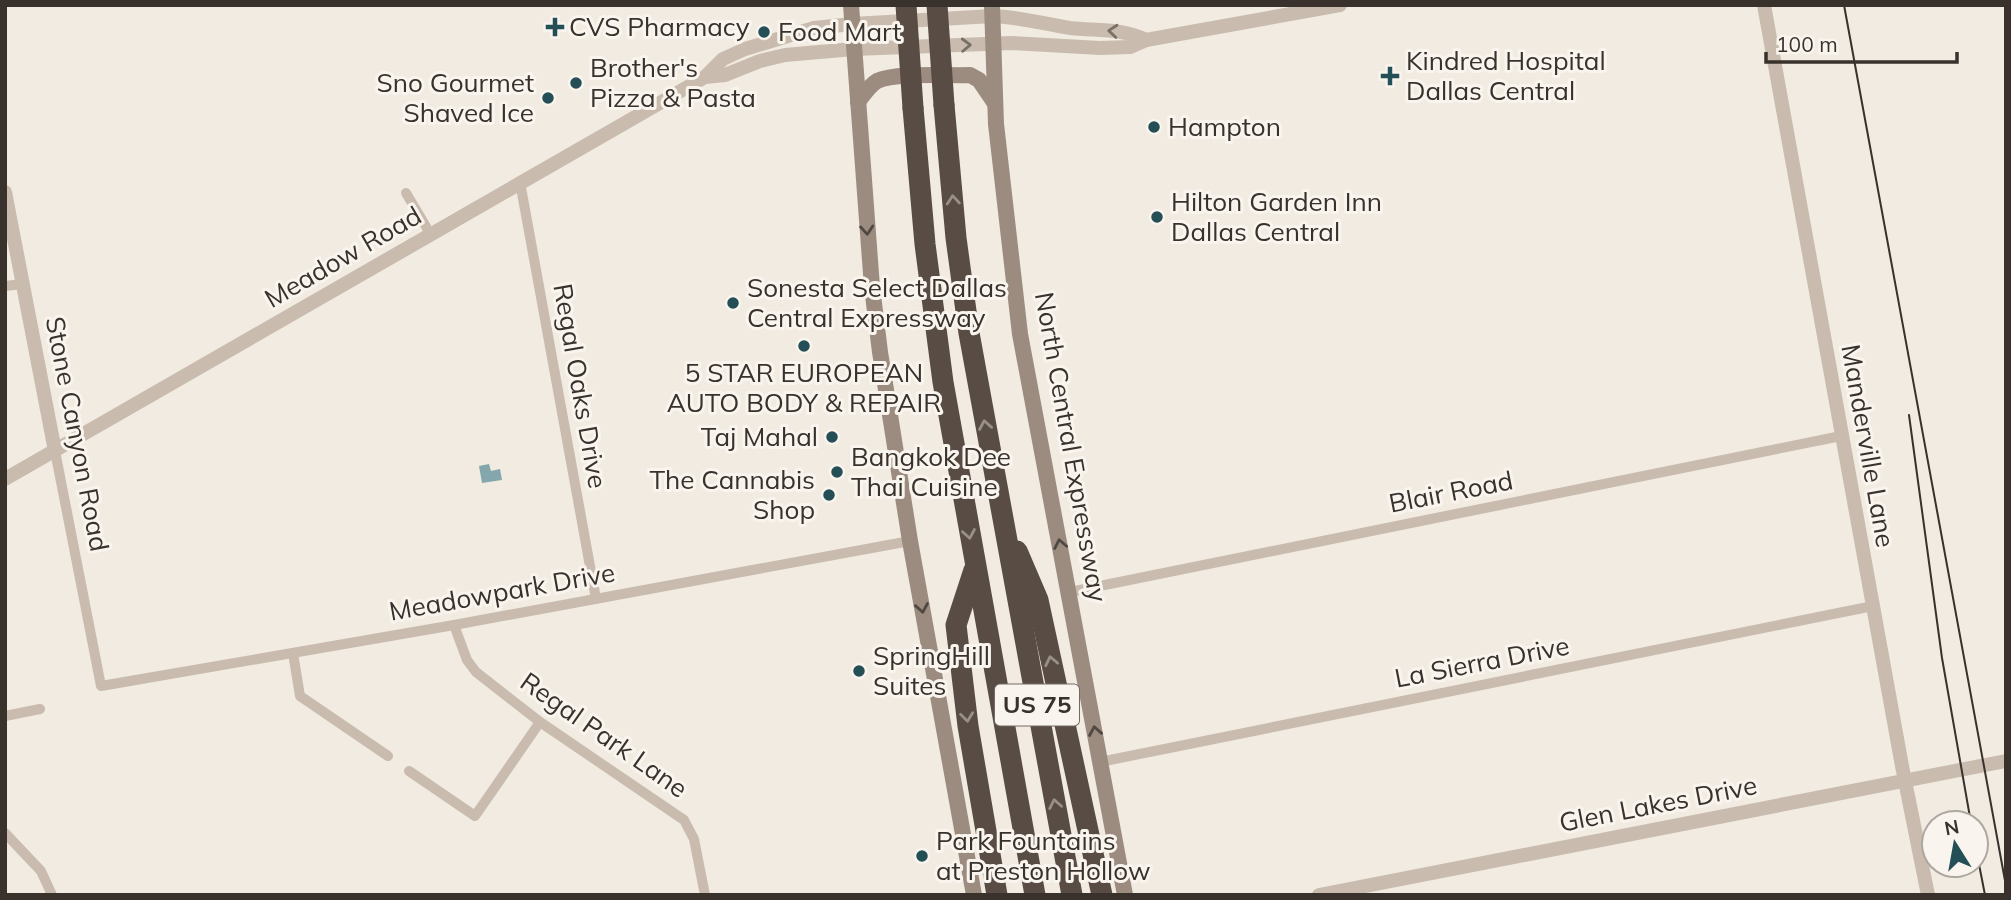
<svg xmlns="http://www.w3.org/2000/svg" width="2011" height="900" font-family="Mulish,sans-serif">
	<style>
		.water { fill: #83a7ac }
		.lines { fill: none; stroke-linecap: round; stroke-linejoin: round }
		.minor { stroke: #c9bcae; stroke-width: 10 }
		.tertiary { stroke: #c9bcae; stroke-width: 14 }
		.secondary { stroke: #9c8c80; stroke-width: 16 }
		.motorway { stroke: #584c44; stroke-width: 21 }
		.tram { stroke: #38312c; stroke-width: 2 }
		.motorway-bridge { stroke: #584c44; stroke-width: 21 }
		.oneway { stroke: #797066 }
		.oneway2 { stroke: #989088 }
		.oneway3 { stroke: #514841 }
		.poi-dot { fill: #254f56; stroke: #f9f5ee; stroke-width: 2.5 }
		.labels { text-anchor: middle; stroke-width: 6; stroke-linejoin: round; paint-order: stroke }
		.shield { fill: #f9f5ee; stroke: #726c66; stroke-width: 2 }
		.shield-label { font-size: 24px; font-weight: bold; fill: #38312c }
		.poi-label { font-size: 26px; fill: #38312c; stroke: #f9f5ee; text-anchor: start }
		.street-label { font-size: 26px; fill: #38312c; stroke: #f9f5ee }
	</style>
	<rect width="100%" height="100%" fill="#f1ebe1"/>
	<polygon class="water" points="489,464 491,471 500,469 502,480 482,483 479,466"/>
	<g class="lines">
		<g class="minor">
			<polyline points="520,182 596,599"/>
			<polyline points="406,193 431,235"/>
			<polyline points="5,286 23,284"/>
			<polyline points="55,451 101,686 454,625 910,541"/>
			<polyline points="1070,592 1841,436"/>
			<polyline points="454,625 467,660 476,672 540,722 684,820 694,839 705,895"/>
			<polyline points="293,653 300,696 388,756"/>
			<polyline points="5,716 40,709"/>
			<polyline points="1100,762 1873,606"/>
			<polyline points="409,771 475,816 540,722"/>
			<polyline points="5,833 41,871 52,895"/>
		</g>
		<g class="tertiary">
			<polyline points="1764,5 1902,766 1928,895"/>
			<polyline points="705,77 725,75 760,61 785,55 854,49 1012,43 1100,48 1130,47 1146,40 1340,5"/>
			<polyline points="5,192 55,451"/>
			<path d="M5,479L705,77L723,59L745,49L814,28L852,24L993,16C1019,17 1044,24 1070,28C1096,31 1122,28 1146,40"/>
			<polyline points="1319,895 2006,761"/>
		</g>
		<g class="secondary">
			<polyline points="851,5 872,287 880,352 910,541 974,895"/>
			<polyline points="992,5 996,124 1020,334 1125,895"/>
			<path d="M858,102C864,94 869,86 877,81C896,72 947,76 970,75L979,80L994,102"/>
		</g>
		<g class="motorway">
			<polyline points="944,105 956,238 969,333 1072,895"/>
			<polyline points="913,108 925,244 943,382 1035,895"/>
			<polyline points="1017,551 1038,600 1102,895"/>
			<polyline points="974,570 956,625 968,726 997,895"/>
		</g>
		<g class="tram">
			<polyline points="1844,5 2006,886"/>
			<polyline points="1909,415 1942,658 1971,823"/>
			<polyline points="1976,849 1985,895"/>
		</g>
		<g class="motorway-bridge">
			<polyline points="906,5 913,108"/>
			<polyline points="937,5 944,105"/>
		</g>
	</g>
	<defs><path id="oneway-chevron" d="M-2-3.5L2.5 0L-2 3.5" fill="none" stroke-width="1.6" stroke-linecap="round" stroke-linejoin="round" transform="scale(1.75)"/></defs>
	<g class="oneway">
		<use href="#oneway-chevron" transform="translate(1113 31) rotate(-175)"/>
		<use href="#oneway-chevron" transform="translate(966 45) rotate(-2)"/>
	</g>
	<g class="oneway2">
		<use href="#oneway-chevron" transform="translate(953 200) rotate(-95)"/>
		<use href="#oneway-chevron" transform="translate(985 425) rotate(-100)"/>
		<use href="#oneway-chevron" transform="translate(969 534) rotate(80)"/>
		<use href="#oneway-chevron" transform="translate(1051 661) rotate(-102)"/>
		<use href="#oneway-chevron" transform="translate(967 717) rotate(83)"/>
		<use href="#oneway-chevron" transform="translate(1055 804) rotate(-101)"/>
	</g>
	<g class="oneway3">
		<use href="#oneway-chevron" transform="translate(867 230) rotate(85)"/>
		<use href="#oneway-chevron" transform="translate(1060 544) rotate(-101)"/>
		<use href="#oneway-chevron" transform="translate(922 608) rotate(80)"/>
		<use href="#oneway-chevron" transform="translate(1095 731) rotate(-100)"/>
	</g>
	<g class="poi-dot">
		<path d="M551.5 16.5h7v7h7v7h-7v7h-7v-7h-7v-7h7z"/>
		<circle cx="764" cy="32" r="7"/>
		<path d="M1386.5 65.5h7v7h7v7h-7v7h-7v-7h-7v-7h7z"/>
		<circle cx="576" cy="83" r="7"/>
		<circle cx="548" cy="98" r="7"/>
		<circle cx="1154" cy="127" r="7"/>
		<circle cx="1157" cy="217" r="7"/>
		<circle cx="733" cy="303" r="7"/>
		<circle cx="804" cy="346" r="7"/>
		<circle cx="832" cy="437" r="7"/>
		<circle cx="837" cy="472" r="7"/>
		<circle cx="829" cy="495" r="7"/>
		<circle cx="859" cy="671" r="7"/>
		<circle cx="922" cy="856" r="7"/>
	</g>
	<g class="labels">
		<rect class="shield" x="995" y="684.5" width="84" height="41" rx="5"/>
		<g class="shield-label">
			<text x="1037" y="713">US 75</text>
		</g>
		<g class="poi-label">
			<text x="569" y="36">CVS Pharmacy</text>
			<text x="778" y="41">Food Mart</text>
			<text x="1406" y="70">Kindred Hospital<tspan x="1406" dy="30">Dallas Central</tspan></text>
			<text x="590" y="77">Brother's<tspan x="590" dy="30">Pizza &amp; Pasta</tspan></text>
			<text x="534" y="92" text-anchor="end">Sno Gourmet<tspan x="534" dy="30">Shaved Ice</tspan></text>
			<text x="1168" y="136">Hampton</text>
			<text x="1171" y="211">Hilton Garden Inn<tspan x="1171" dy="30">Dallas Central</tspan></text>
			<text x="747" y="297">Sonesta Select Dallas<tspan x="747" dy="30">Central Expressway</tspan></text>
			<text x="804" y="382" text-anchor="middle">5 STAR EUROPEAN<tspan x="804" dy="30">AUTO BODY &amp; REPAIR</tspan></text>
			<text x="818" y="446" text-anchor="end">Taj Mahal</text>
			<text x="851" y="466">Bangkok Dee<tspan x="851" dy="30">Thai Cuisine</tspan></text>
			<text x="815" y="489" text-anchor="end">The Cannabis<tspan x="815" dy="30">Shop</tspan></text>
			<text x="873" y="665">SpringHill<tspan x="873" dy="30">Suites</tspan></text>
			<text x="936" y="850">Park Fountains<tspan x="936" dy="30">at Preston Hollow</tspan></text>
		</g>
		<g class="street-label">
			<text transform="translate(343 257) rotate(-30)" y="9">Meadow Road</text>
			<text transform="translate(580 386) rotate(80)" y="9">Regal Oaks Drive</text>
			<text transform="translate(77 434) rotate(79)" y="9">Stone Canyon Road</text>
			<text transform="translate(1868 446) rotate(80)" y="9">Manderville Lane</text>
			<text transform="translate(1071 447) rotate(80)" y="9">North Central Expressway</text>
			<text transform="translate(1451 492) rotate(-11)" y="9">Blair Road</text>
			<text transform="translate(502 592) rotate(-10)" y="9">Meadowpark Drive</text>
			<text transform="translate(1482 662) rotate(-11)" y="9">La Sierra Drive</text>
			<text transform="translate(604 735) rotate(35)" y="9">Regal Park Lane</text>
			<text transform="translate(1658 804) rotate(-11)" y="9">Glen Lakes Drive</text>
		</g>
	</g>
	<rect width="2011" height="900" fill="none" stroke="#38312c" stroke-width="14"/>
	<g transform="translate(1955 844) rotate(349)"><circle r="33" fill="#f9f5ee" stroke="#aca7a0" stroke-width="2"/>
	<path d="M0-5L12 26L0 18L-12 26Z" fill="#254f56"/>
	<text y="-10" font-size="19" font-weight="bold" text-anchor="middle" fill="#38312c">N</text>
	</g>
	<path d="M1766 52v10h191v-10" fill="none" stroke="#38312c" stroke-width="3.5"/>
	<text x="1776" y="52" font-size="21" fill="#38312c" stroke="#f9f5ee" stroke-width="5" paint-order="stroke">100 m</text>
</svg>
